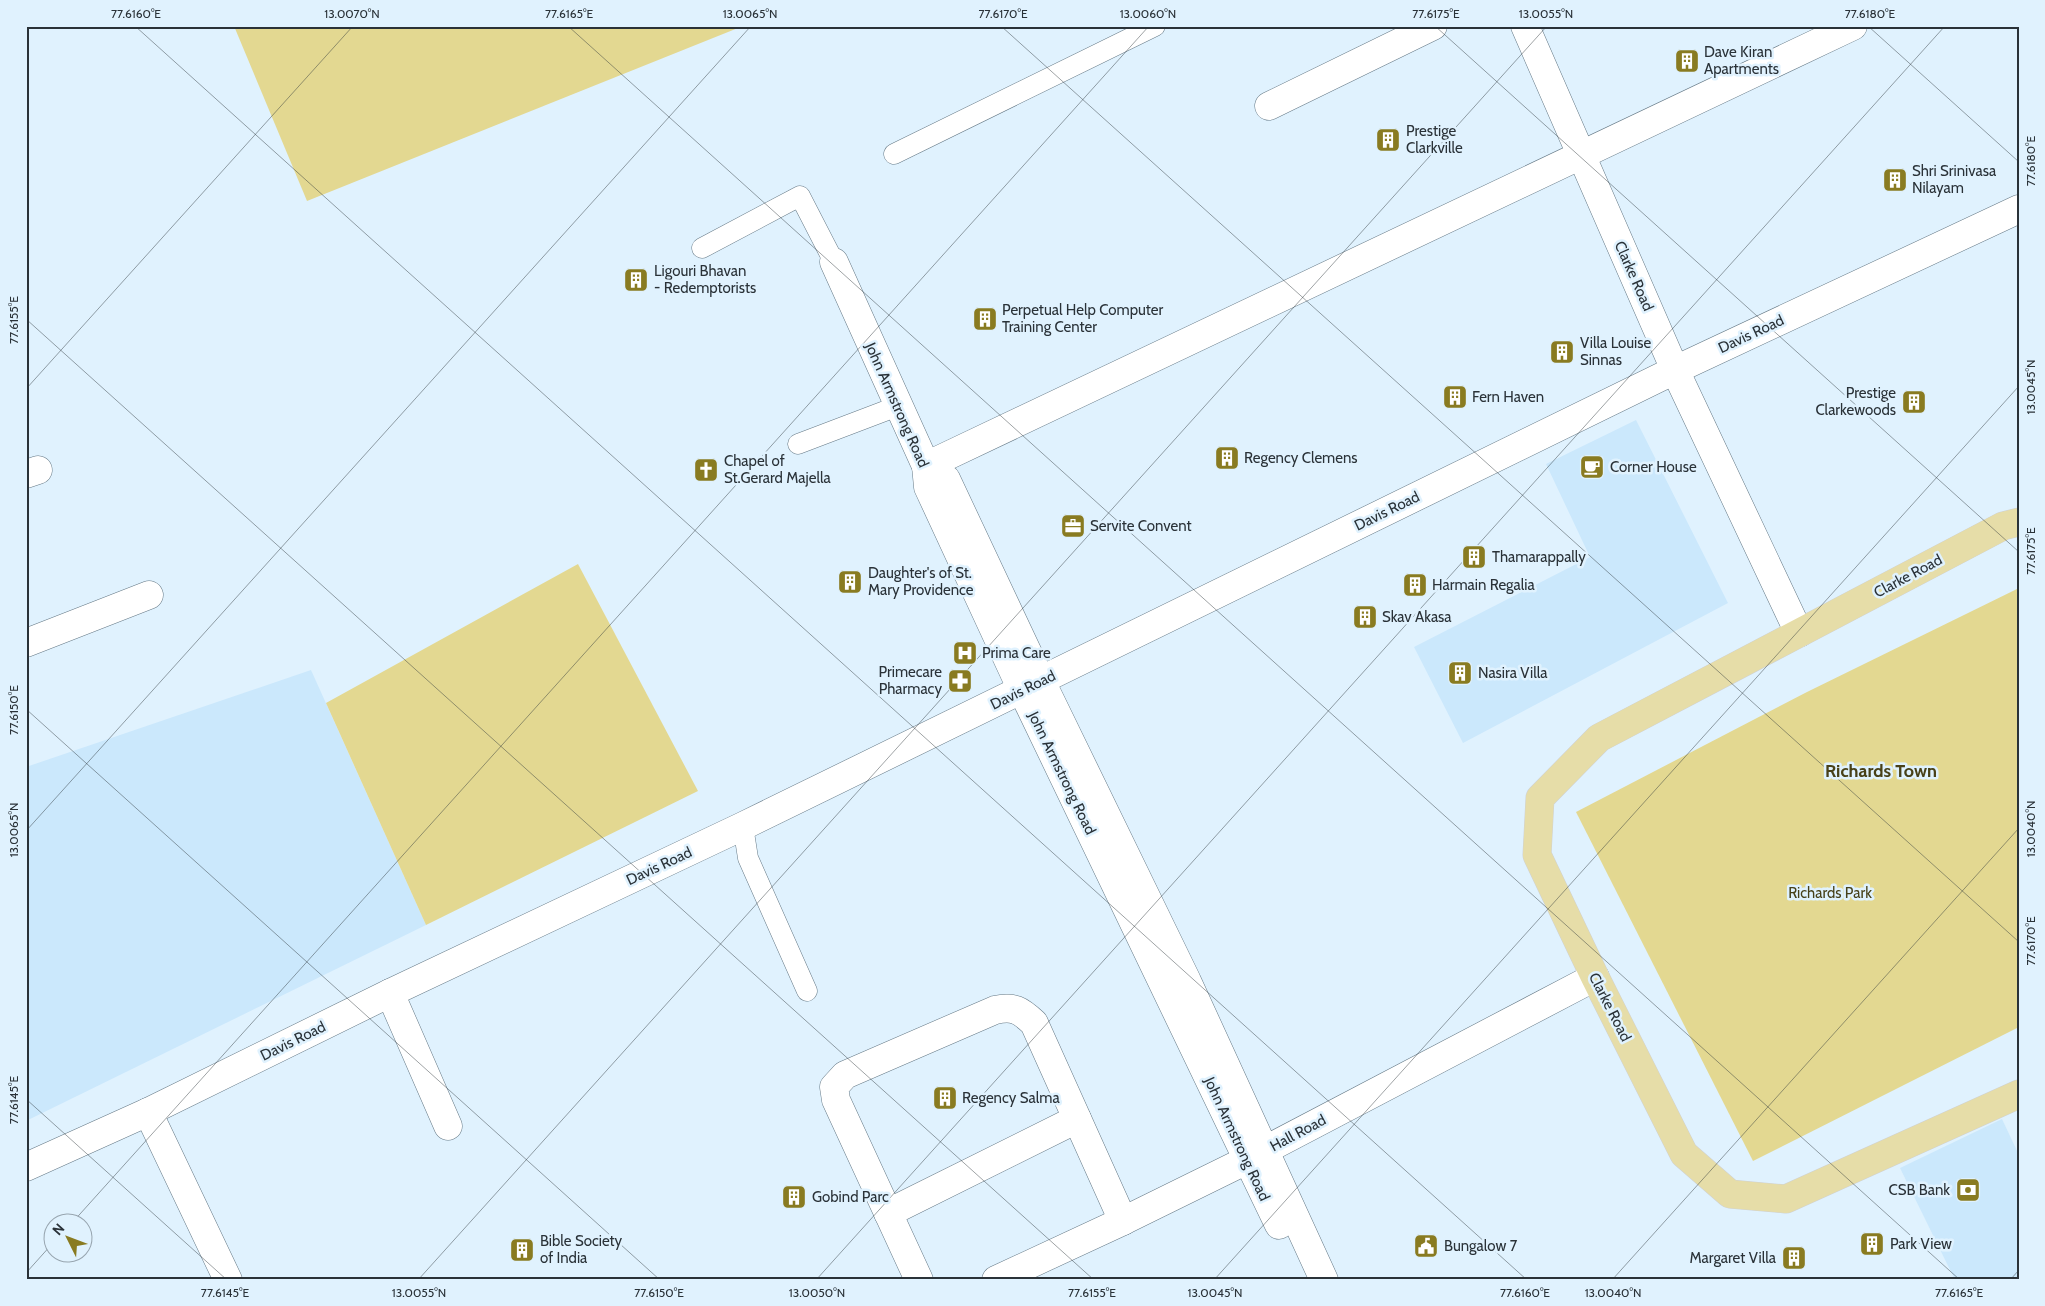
<svg xmlns="http://www.w3.org/2000/svg" width="2045" height="1306" font-family="Cabin,sans-serif">
	<style>
		.built { fill: #cbe8fc }
		.green { fill: #e3d891 }
		.lines { fill: none; stroke-linecap: round; stroke-linejoin: round }
		.service-casing { stroke: #657986; stroke-width: 21 }
		.minor-casing { stroke: #657986; stroke-width: 29 }
		.tertiary-casing { stroke: #657986; stroke-width: 29 }
		.primary-casing { stroke: #d0d2d3; stroke-width: 29 }
		.service { stroke: #fff; stroke-width: 20 }
		.minor { stroke: #fff; stroke-width: 28 }
		.tertiary { stroke: #fff; stroke-width: 28 }
		.primary { stroke: #e6dda8; stroke-width: 28 }
		.ticks { fill: none; stroke: #2a3238; stroke-width: 1; stroke-opacity: 0.45 }
		.labels { text-anchor: middle; stroke-width: 5; stroke-linejoin: round; paint-order: stroke }
		.poi-label { font-size: 15px; fill: #2a3238; stroke: #e0f2fe; text-anchor: start }
		.street-label { font-size: 15px; fill: #2a3238; stroke: #e0f2fe }
		.park-label { font-size: 15px; fill: #474119; stroke: #e0f2fe }
		.quarter-label { font-size: 18px; font-weight: bold; fill: #484118; stroke: #e0f2fe }
		.neatline { fill: none; stroke: #2a3238; stroke-width: 2 }
		.ticks-label { font-size: 12px; text-anchor: middle; fill: #2a3238 }
	</style>
	<rect width="100%" height="100%" fill="#e0f2fe"/>
	<g class="built">
		<polygon points="1636,420 1728,603 1463,743 1414,647 1590,557 1546,464"/>
		<polygon points="311,670 426,925 26,1121 26,767"/>
		<polygon points="2002,1119 2019,1155 2019,1280 1955,1280 1900,1168"/>
	</g>
	<g class="green">
		<polygon points="234,26 743,26 307,201"/>
		<polygon points="578,564 698,791 426,925 326,703"/>
		<polygon points="2019,588 2019,1027 1753,1161 1576,812 1807,692"/>
	</g>
	<g class="lines">
		<defs>
			<g id="service">
				<polyline points="894,154 1155,26"/>
				<polyline points="702,248 800,196 834,262"/>
				<polyline points="798,444 898,406"/>
				<polyline points="743,826 748,858 807,991"/>
			</g>
			<g id="minor">
				<polyline points="1525,26 1675,370"/>
				<polyline points="1269,106 1433,26"/>
				<polyline points="834,262 926,466 928,487 1022,690"/>
				<polyline points="926,466 1853,26"/>
				<polyline points="926,466 946,479 1041,681"/>
				<polyline points="26,474 38,470"/>
				<polyline points="26,643 149,595"/>
				<polyline points="390,993 448,1126"/>
				<polyline points="148,1112 228,1280"/>
				<polyline points="888,1213 1077,1119"/>
				<path d="M919,1280L836,1100L834,1087L845,1075L995,1010C1014,1006 1020,1010 1034,1023L1123,1221"/>
				<polyline points="996,1280 1123,1221 1247,1160"/>
			</g>
			<g id="tertiary">
				<polyline points="1675,370 1799,633"/>
				<polyline points="1041,681 1187,981 1324,1280"/>
				<polyline points="1022,690 1279,1225"/>
				<polyline points="1248,1159 1595,977"/>
				<polyline points="26,1167 148,1112 390,993 743,826 1675,370 2019,209"/>
			</g>
			<polyline id="primary" points="2019,522 2003,526 1599,738 1540,798 1537,855 1595,977 1684,1154 1730,1194 1786,1199 2019,1094"/>
		</defs>
		<use href="#service" class="service-casing"/>
		<use href="#minor" class="minor-casing"/>
		<use href="#tertiary" class="tertiary-casing"/>
		<use href="#primary" class="primary-casing"/>
		<use href="#service" class="service"/>
		<use href="#minor" class="minor"/>
		<use href="#tertiary" class="tertiary"/>
		<use href="#primary" class="primary"/>
	</g>
	<path class="ticks" d="M135,26L1527,1280M568,26L1960,1280M1001,26L2019,942M1435,26L2019,552M1868,26L2019,162M26,319L1094,1280M26,389L353,26M26,709L660,1280M26,831L751,26M26,1099L227,1280M71,1224L1149,26M26,1273L52,1244M418,1280L1547,26M816,1280L1945,26M1214,1280L2019,386M1612,1280L2019,828M2010,1280L2019,1270"/>
	<defs>
		<symbol id="building-square" viewBox="-11 -11 22 22"><rect x="-9" y="-9" width="18" height="18" rx="4" fill="#897b21" stroke="#e0f2fe"/><path d="M-4-6H4V6H1V3H-1V6H-4ZM-2.5-4.3h1.7v1.8h-1.7ZM.8-4.3h1.7v1.8H.8ZM-2.5-1h1.7V.8h-1.7ZM.8-1h1.7V.8H.8Z" fill="#fff"/></symbol>
		<symbol id="cafe-square" viewBox="-11 -11 22 22"><rect x="-9" y="-9" width="18" height="18" rx="4" fill="#897b21" stroke="#e0f2fe"/><path d="M-5.5-4.5H6V0H3Q3 3.5 0 3.5H-2.5Q-5.5 3.5-5.5 0ZM3-3.2v2h1.7v-2ZM-6 4.5H4V6H-6Z" fill="#fff"/></symbol>
		<symbol id="church-square" viewBox="-11 -11 22 22"><rect x="-9" y="-9" width="18" height="18" rx="4" fill="#897b21" stroke="#e0f2fe"/><path d="M-1.2-6h2.4v3.5h3.3v2.4h-3.3V6h-2.4V-.1h-3.3v-2.4h3.3Z" fill="#fff"/></symbol>
		<symbol id="office-square" viewBox="-11 -11 22 22"><rect x="-9" y="-9" width="18" height="18" rx="4" fill="#897b21" stroke="#e0f2fe"/><path d="M-6-3h4V-5.5h4V-3h4V5H-6ZM-1-4.5V-3h2v-1.5ZM-6 0V1H6V0Z" fill="#fff"/></symbol>
		<symbol id="hospital-square" viewBox="-11 -11 22 22"><rect x="-9" y="-9" width="18" height="18" rx="4" fill="#897b21" stroke="#e0f2fe"/><path d="M-5-5h3v3.5h4V-5h3V5h-3V1.5h-4V5h-3Z" fill="#fff"/></symbol>
		<symbol id="pharmacy-square" viewBox="-11 -11 22 22"><rect x="-9" y="-9" width="18" height="18" rx="4" fill="#897b21" stroke="#e0f2fe"/><path d="M-2-6h4v4h4v4h-4v4h-4v-4h-4v-4h4Z" fill="#fff"/></symbol>
		<symbol id="bank-square" viewBox="-11 -11 22 22"><rect x="-9" y="-9" width="18" height="18" rx="4" fill="#897b21" stroke="#e0f2fe"/><path d="M-6-4H6V4H-6ZM0-2.3a2.3 2.3 0 1 0 0 4.6a2.3 2.3 0 1 0 0-4.6Z" fill="#fff"/></symbol>
		<symbol id="civic-square" viewBox="-11 -11 22 22"><rect x="-9" y="-9" width="18" height="18" rx="4" fill="#897b21" stroke="#e0f2fe"/><path d="M-.6-6.5H3V-4.5H.6V-3L4-1V1h2V6H-6V1h2V-1L-.6-3ZM-1.2 2.5V6h2.4V2.5Z" fill="#fff"/></symbol>
	</defs>
	<g fill-rule="evenodd">
		<use href="#building-square" x="1673" y="47" width="28" height="28"/>
		<use href="#building-square" x="1374" y="126" width="28" height="28"/>
		<use href="#building-square" x="1881" y="166" width="28" height="28"/>
		<use href="#building-square" x="622" y="266" width="28" height="28"/>
		<use href="#building-square" x="971" y="305" width="28" height="28"/>
		<use href="#building-square" x="1548" y="338" width="28" height="28"/>
		<use href="#building-square" x="1441" y="383" width="28" height="28"/>
		<use href="#building-square" x="1900" y="388" width="28" height="28"/>
		<use href="#building-square" x="1213" y="444" width="28" height="28"/>
		<use href="#cafe-square" x="1578" y="453" width="28" height="28"/>
		<use href="#church-square" x="692" y="456" width="28" height="28"/>
		<use href="#office-square" x="1059" y="512" width="28" height="28"/>
		<use href="#building-square" x="1460" y="543" width="28" height="28"/>
		<use href="#building-square" x="836" y="568" width="28" height="28"/>
		<use href="#building-square" x="1401" y="571" width="28" height="28"/>
		<use href="#building-square" x="1351" y="603" width="28" height="28"/>
		<use href="#hospital-square" x="951" y="639" width="28" height="28"/>
		<use href="#building-square" x="1446" y="659" width="28" height="28"/>
		<use href="#pharmacy-square" x="946" y="667" width="28" height="28"/>
		<use href="#building-square" x="931" y="1084" width="28" height="28"/>
		<use href="#bank-square" x="1954" y="1176" width="28" height="28"/>
		<use href="#building-square" x="780" y="1183" width="28" height="28"/>
		<use href="#building-square" x="1858" y="1230" width="28" height="28"/>
		<use href="#civic-square" x="1412" y="1232" width="28" height="28"/>
		<use href="#building-square" x="508" y="1236" width="28" height="28"/>
		<use href="#building-square" x="1780" y="1244" width="28" height="28"/>
	</g>
	<g class="labels">
		<g class="poi-label">
			<text x="1704" y="57">Dave Kiran<tspan x="1704" dy="17">Apartments</tspan></text>
			<text x="1406" y="136">Prestige<tspan x="1406" dy="17">Clarkville</tspan></text>
			<text x="1912" y="176">Shri Srinivasa<tspan x="1912" dy="17">Nilayam</tspan></text>
			<text x="654" y="276">Ligouri Bhavan<tspan x="654" dy="17">- Redemptorists</tspan></text>
			<text x="1002" y="315">Perpetual Help Computer<tspan x="1002" dy="17">Training Center</tspan></text>
			<text x="1580" y="348">Villa Louise<tspan x="1580" dy="17">Sinnas</tspan></text>
			<text x="1896" y="398" text-anchor="end">Prestige<tspan x="1896" dy="17">Clarkewoods</tspan></text>
			<text x="1472" y="402">Fern Haven</text>
			<text x="1244" y="463">Regency Clemens</text>
			<text x="724" y="466">Chapel of<tspan x="724" dy="17">St.Gerard Majella</tspan></text>
			<text x="1610" y="472">Corner House</text>
			<text x="1090" y="531">Servite Convent</text>
			<text x="1492" y="562">Thamarappally</text>
			<text x="868" y="578">Daughter's of St.<tspan x="868" dy="17">Mary Providence</tspan></text>
			<text x="1432" y="590">Harmain Regalia</text>
			<text x="1382" y="622">Skav Akasa</text>
			<text x="982" y="658">Prima Care</text>
			<text x="942" y="677" text-anchor="end">Primecare<tspan x="942" dy="17">Pharmacy</tspan></text>
			<text x="1478" y="678">Nasira Villa</text>
			<text x="962" y="1103">Regency Salma</text>
			<text x="1950" y="1195" text-anchor="end">CSB Bank</text>
			<text x="812" y="1202">Gobind Parc</text>
			<text x="540" y="1246">Bible Society<tspan x="540" dy="17">of India</tspan></text>
			<text x="1890" y="1249">Park View</text>
			<text x="1444" y="1251">Bungalow 7</text>
			<text x="1776" y="1263" text-anchor="end">Margaret Villa</text>
		</g>
		<g class="street-label">
			<text transform="translate(1634 276) rotate(66)" y="5">Clarke Road</text>
			<text transform="translate(1751 334) rotate(-25)" y="5">Davis Road</text>
			<text transform="translate(897 405) rotate(66)" y="5">John Armstrong Road</text>
			<text transform="translate(1387 511) rotate(-26)" y="5">Davis Road</text>
			<text transform="translate(1908 576) rotate(-28)" y="5">Clarke Road</text>
			<text transform="translate(1023 690) rotate(-26)" y="5">Davis Road</text>
			<text transform="translate(1062 773) rotate(64)" y="5">John Armstrong Road</text>
			<text transform="translate(659 866) rotate(-25)" y="5">Davis Road</text>
			<text transform="translate(1610 1007) rotate(63)" y="5">Clarke Road</text>
			<text transform="translate(293 1041) rotate(-26)" y="5">Davis Road</text>
			<text transform="translate(1298 1133) rotate(-28)" y="5">Hall Road</text>
			<text transform="translate(1237 1139) rotate(65)" y="5">John Armstrong Road</text>
		</g>
		<g class="park-label">
			<text x="1830" y="898">Richards Park</text>
		</g>
		<g class="quarter-label">
			<text x="1881" y="777">Richards Town</text>
		</g>
	</g>
	<rect width="2045" height="1306" fill="none" stroke="#e0f2fe" stroke-width="55"/>
	<g transform="translate(68 1238) rotate(312)"><circle r="24" fill="#e0f2fe" stroke="#97a5af"/>
	<path d="M0-4L9 19L0 12L-9 19Z" fill="#897b21"/>
	<text y="-8" font-size="14" font-weight="bold" text-anchor="middle" fill="#2a3238">N</text>
	</g>
	<rect x="28" y="28" width="1990" height="1250" class="neatline"/>
	<g class="ticks-label">
		<text x="136" y="18">77.6160°E</text>
		<text x="352" y="18">13.0070°N</text>
		<text x="569" y="18">77.6165°E</text>
		<text x="750" y="18">13.0065°N</text>
		<text x="1003" y="18">77.6170°E</text>
		<text x="1148" y="18">13.0060°N</text>
		<text x="1436" y="18">77.6175°E</text>
		<text x="1546" y="18">13.0055°N</text>
		<text x="1870" y="18">77.6180°E</text>
		<text transform="translate(2031 161) rotate(-90)" y="4">77.6180°E</text>
		<text transform="translate(14 320) rotate(-90)" y="4">77.6155°E</text>
		<text transform="translate(2031 387) rotate(-90)" y="4">13.0045°N</text>
		<text transform="translate(2031 551) rotate(-90)" y="4">77.6175°E</text>
		<text transform="translate(14 710) rotate(-90)" y="4">77.6150°E</text>
		<text transform="translate(2031 829) rotate(-90)" y="4">13.0040°N</text>
		<text transform="translate(14 830) rotate(-90)" y="4">13.0065°N</text>
		<text transform="translate(2031 941) rotate(-90)" y="4">77.6170°E</text>
		<text transform="translate(14 1100) rotate(-90)" y="4">77.6145°E</text>
		<text x="225" y="1297">77.6145°E</text>
		<text x="419" y="1297">13.0055°N</text>
		<text x="659" y="1297">77.6150°E</text>
		<text x="817" y="1297">13.0050°N</text>
		<text x="1092" y="1297">77.6155°E</text>
		<text x="1215" y="1297">13.0045°N</text>
		<text x="1525" y="1297">77.6160°E</text>
		<text x="1613" y="1297">13.0040°N</text>
		<text x="1959" y="1297">77.6165°E</text>
	</g>
</svg>
